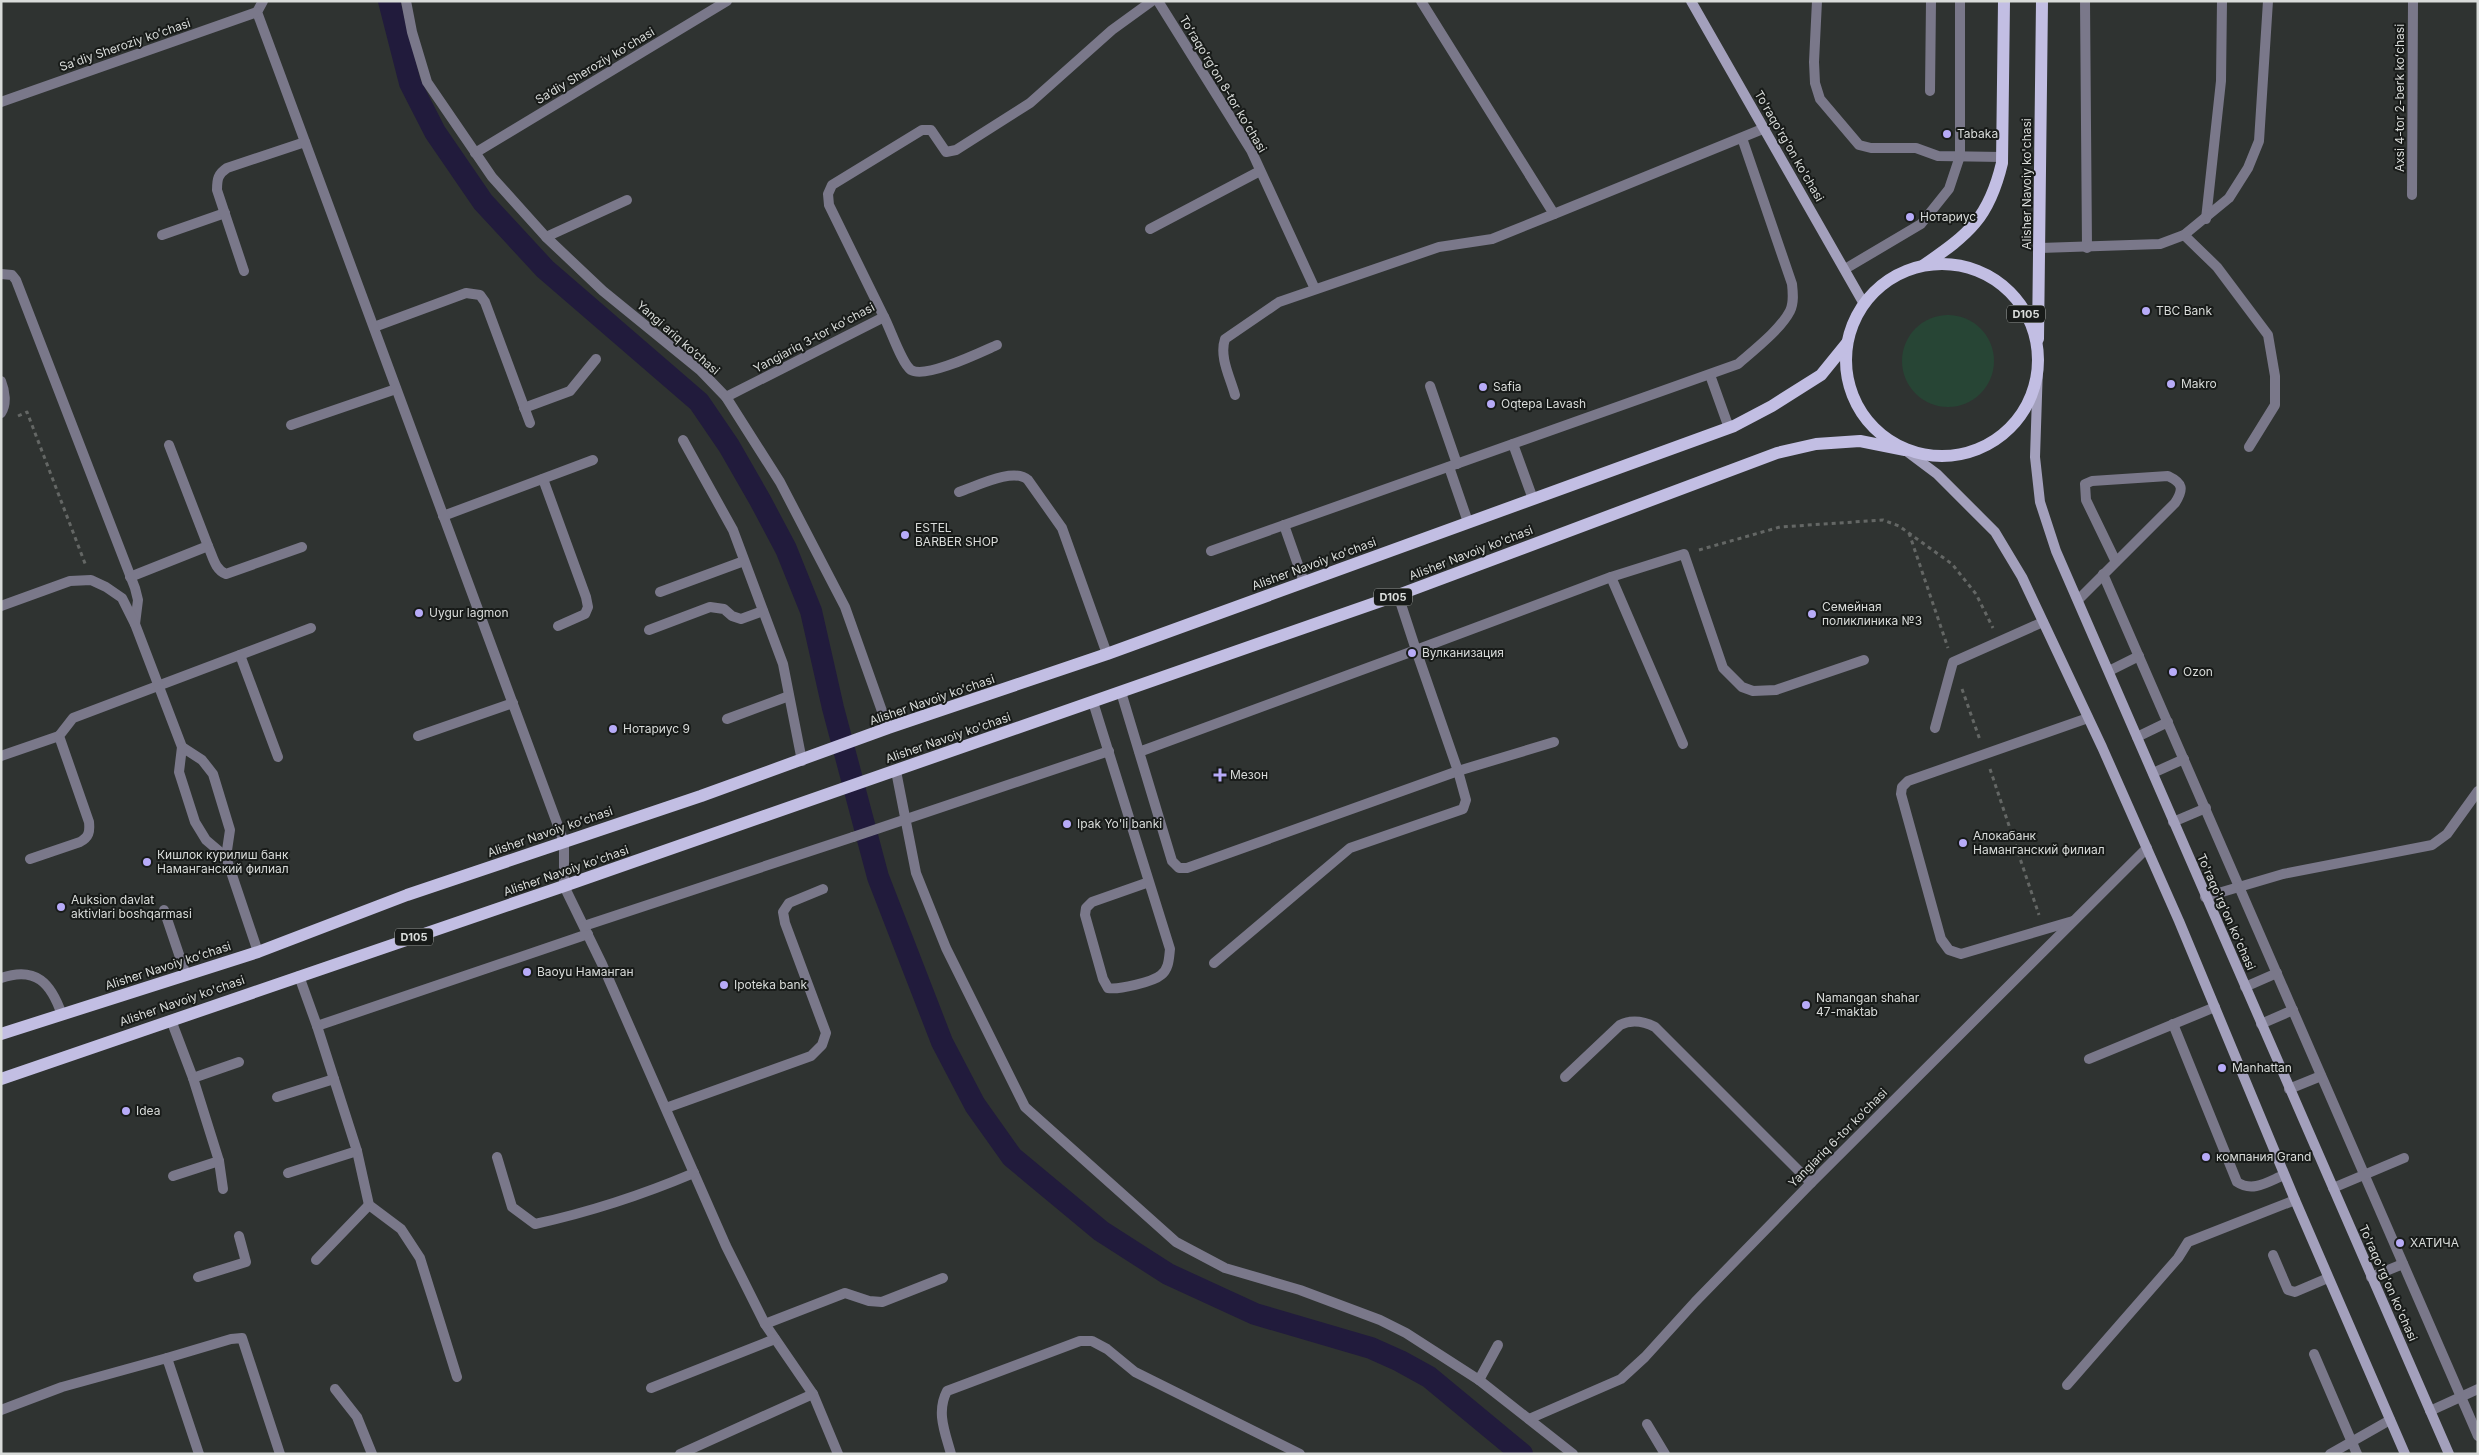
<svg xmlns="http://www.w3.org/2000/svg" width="2479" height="1455" font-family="Inter,sans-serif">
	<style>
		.green { fill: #274535 }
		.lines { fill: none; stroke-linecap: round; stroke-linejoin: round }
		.canal { stroke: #211b3c; stroke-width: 22 }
		.path { stroke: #646765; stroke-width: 3; stroke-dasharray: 4 4; stroke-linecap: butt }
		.lane { stroke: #7a788a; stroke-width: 10 }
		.street { stroke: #7a788a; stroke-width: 10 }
		.secondary { stroke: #a3a0bc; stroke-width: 10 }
		.primary { stroke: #c2bee3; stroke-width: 12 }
		.poi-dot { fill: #b7abf8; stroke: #181b19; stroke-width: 2 }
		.labels { text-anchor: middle; stroke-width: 4; stroke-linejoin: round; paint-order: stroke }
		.shield { fill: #181b19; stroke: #9fa2a0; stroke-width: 1 }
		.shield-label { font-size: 11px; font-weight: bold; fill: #d9dcda }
		.street-label { font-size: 12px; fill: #d9dcda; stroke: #181b19 }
		.poi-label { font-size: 12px; fill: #d9dcda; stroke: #181b19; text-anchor: start }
	</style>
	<rect width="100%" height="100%" fill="#2f3331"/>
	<circle class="green" cx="1948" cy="361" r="46"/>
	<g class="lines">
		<polyline class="canal" points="389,1 410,83 435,132 483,202 545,269 699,402 729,446 760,500 786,549 811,611 833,708 878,877 942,1042 975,1105 1012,1157 1101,1231 1168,1274 1255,1314 1371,1348 1400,1361 1429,1377 1522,1454"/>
		<g class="path">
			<polyline points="18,416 27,412 86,566"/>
			<polyline points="1909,533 1948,648"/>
			<polyline points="1699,550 1780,527 1883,520 1899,526 1952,564 1976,594 1993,628"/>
			<polyline points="1962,689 1980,740"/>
			<polyline points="1990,769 2039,915"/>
		</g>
		<g class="lane">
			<polyline points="2085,1 2087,248"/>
			<polyline points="1930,91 1931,1"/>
			<polyline points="162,235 225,213"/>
			<polyline points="546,237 627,200"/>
			<path d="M244,271L217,190C217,179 218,174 227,168L305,142"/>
			<polyline points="1,274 12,275 16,280 135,588 138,600 135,624"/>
			<path d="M884,317C890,328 902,364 911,370C926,379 981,352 997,345"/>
			<polyline points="374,327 466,293 480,295 485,302 530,423"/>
			<polyline points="1710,375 1729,428"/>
			<polyline points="1430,386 1457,464"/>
			<polyline points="524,408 570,391 596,359"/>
			<polyline points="291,425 396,389"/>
			<polyline points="683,440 733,530 783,664 802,761"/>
			<polyline points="1513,444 1533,499"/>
			<polyline points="1449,467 1468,522"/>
			<polyline points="543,479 586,597 588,607 585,614 558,626"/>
			<path d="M959,492C977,486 1014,467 1028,480L1062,528L1107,654"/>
			<polyline points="443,516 593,460"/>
			<polyline points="1284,525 1304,582"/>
			<path d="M208,546C213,557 215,570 226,574L302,547"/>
			<path d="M1211,551L1738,364C1754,350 1781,329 1790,311C1794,303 1793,293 1792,284L1742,138"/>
			<polyline points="2103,574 2478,1436"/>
			<polyline points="130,577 208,546 169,445"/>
			<polyline points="1611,577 1684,554 1723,668 1742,687 1753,691 1776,690 1864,660"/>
			<polyline points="660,592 744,561"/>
			<polyline points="1398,595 1416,650 1611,577 1683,744"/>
			<path d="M2078,600L2175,503C2184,489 2183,483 2168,476L2092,481L2085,484L2086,500L2116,562"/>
			<polyline points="649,630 710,607 724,609 732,616 741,619 763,611"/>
			<polyline points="240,655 278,757"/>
			<polyline points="2109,671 2139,656"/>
			<polyline points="1121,692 1172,861 1179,868 1187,868 1458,771 1416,650 1139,752"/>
			<path d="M1093,702L1170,949C1169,958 1169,969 1161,975C1153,982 1118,990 1108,988L1103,979L1085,915L1086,908L1092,902L1149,882"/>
			<polyline points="727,719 789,696"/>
			<polyline points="1935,728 1953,662 2043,622"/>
			<polyline points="418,736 513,703"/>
			<polyline points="2137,737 2168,722"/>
			<polyline points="1,756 59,736"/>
			<polyline points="2153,773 2184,759"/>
			<polyline points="2173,822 2206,808"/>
			<polyline points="853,837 1109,751"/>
			<path d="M30,859L80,842C89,837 90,832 89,822L59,736L73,718L311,628"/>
			<polyline points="564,886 602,964 726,1246 765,1324 813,1394 838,1454"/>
			<polyline points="164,910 186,975"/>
			<polyline points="2073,921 1961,954 1949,950 1941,939 1901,794 1902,787 1908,781 2088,718"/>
			<polyline points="1214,963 1350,848 1463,809 1466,800 1458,771 1554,742"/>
			<polyline points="299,976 317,1026 588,934"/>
			<path d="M1,978C36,966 51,983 62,1015"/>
			<polyline points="2245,987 2277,973"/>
			<polyline points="171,1020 193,1078 239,1062"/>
			<path d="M2173,1024L2237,1182C2253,1193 2269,1181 2284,1175"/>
			<polyline points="2261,1024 2293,1010"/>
			<polyline points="2089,1059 2215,1007"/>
			<polyline points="2289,1089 2321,1076"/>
			<polyline points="277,1097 334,1079"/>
			<polyline points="666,1108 811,1056 822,1045 826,1033 785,923 783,912 789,903 823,889"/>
			<polyline points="357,1151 369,1205 401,1229 420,1258 457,1377"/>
			<path d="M497,1157L512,1207L535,1224C590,1212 642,1195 694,1173"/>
			<polyline points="219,1161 223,1189"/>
			<polyline points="288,1173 357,1151 317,1026"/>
			<polyline points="173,1176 219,1161 193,1078"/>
			<polyline points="2333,1188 2404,1158"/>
			<polyline points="2273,1255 2288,1290 2295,1292 2328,1278"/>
			<polyline points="316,1260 369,1205"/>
			<polyline points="198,1277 246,1262 239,1236"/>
			<polyline points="2371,1277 2403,1264"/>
			<polyline points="765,1324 845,1293 869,1301 882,1302 943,1278"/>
			<polyline points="2314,1354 2357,1454"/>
			<polyline points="167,1358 231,1339 242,1338 280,1454"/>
			<polyline points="1479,1380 1498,1345"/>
			<polyline points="651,1388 775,1339"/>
			<polyline points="335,1389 357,1417 372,1454"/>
			<polyline points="1,1410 62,1387 167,1358 199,1454"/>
			<polyline points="1647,1424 1665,1454"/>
			<polyline points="680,1454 813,1394"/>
			<path d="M951,1454C945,1432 936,1412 947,1391L1080,1341H1092L1107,1349L1135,1372L1300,1454"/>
			<polyline points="2330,1454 2390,1420"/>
		</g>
		<g class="street">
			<polyline points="263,1 257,12 564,842 564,886"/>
			<polyline points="406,1 412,32 427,82 492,177 546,237 603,291 700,370 726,397 780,482 845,607 888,728"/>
			<polyline points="1158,1 1251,150 1315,289"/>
			<polyline points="1817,1 1814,62 1815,83 1820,99 1859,145 1871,148 1916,148 1938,156 2002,157"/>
			<polyline points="1,102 257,12"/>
			<polyline points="475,153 727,1"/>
			<polyline points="2412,195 2413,1"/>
			<polyline points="1554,214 1765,128"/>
			<polyline points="2206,219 2221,81 2222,1"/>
			<polyline points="1150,229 1260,171"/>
			<polyline points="2184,235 2217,267 2268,335 2275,376 2275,405 2249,447"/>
			<polyline points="2040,248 2160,244 2184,235 2229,198 2248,168 2259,141 2268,1"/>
			<polyline points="1845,269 1921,224 1949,189 1960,156 1960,1"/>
			<path d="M1,381C5,391 7,404 1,413"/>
			<path d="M1235,395C1230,377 1219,357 1225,339L1279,302L1439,247L1492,239L1554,214L1421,1"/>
			<polyline points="726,397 884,317 829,205 828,194 832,185 922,130 931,130 946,152 956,150 1030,103 1112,30 1152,1"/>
			<polyline points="1,606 70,581 91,580 106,587 122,598 135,624 182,747 179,772 195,822 206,840 226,857 258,952"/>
			<polyline points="182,747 202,760 213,774 230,830 226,857"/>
			<polyline points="896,771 916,873 946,948 1025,1107 1176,1242 1225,1268 1300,1290 1380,1320 1406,1333 1479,1380 1573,1454"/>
			<polyline points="2205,897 2283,874 2432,845 2447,834 2478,791"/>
			<polyline points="584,926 853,837"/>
			<path d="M1565,1077L1620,1025C1632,1019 1643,1021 1655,1027L1811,1183"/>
			<polyline points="2067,1385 2178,1258 2188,1242 2295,1200"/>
			<polyline points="2430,1411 2478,1389"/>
			<polyline points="1529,1419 1621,1379 1645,1357 1695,1302 1811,1183 2147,848"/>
		</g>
		<g class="secondary">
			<polyline points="1691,1 1864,304"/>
			<polyline points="2038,366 2035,457 2040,502 2056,551 2449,1454"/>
			<polyline points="1905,450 1937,474 1995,532 2022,577 2102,747 2179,921 2295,1200 2405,1454"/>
		</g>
		<g class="primary">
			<circle cx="1942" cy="360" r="96"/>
			<path d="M1924,265C1969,234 1989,218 2002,163L2004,1"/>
			<polyline points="2038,339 2042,1"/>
			<polyline points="1,1034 258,952 407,895 701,796 888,728 1107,654 1734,426 1772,406 1821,375 1847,343"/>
			<polyline points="1,1079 564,886 1398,595 1777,453 1816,444 1860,441 1905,450"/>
		</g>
	</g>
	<g class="poi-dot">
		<circle cx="1947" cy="134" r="5"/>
		<circle cx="1910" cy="217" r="5"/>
		<circle cx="2146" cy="311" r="5"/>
		<circle cx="2171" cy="384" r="5"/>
		<circle cx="1483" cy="387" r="5"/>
		<circle cx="1491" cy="404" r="5"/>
		<circle cx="905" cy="535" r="5"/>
		<circle cx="419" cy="613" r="5"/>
		<circle cx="1812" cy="614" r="5"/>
		<circle cx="1412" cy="653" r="5"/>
		<circle cx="2173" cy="672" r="5"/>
		<circle cx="613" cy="729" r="5"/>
		<path d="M1217.5 767.5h5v5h5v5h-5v5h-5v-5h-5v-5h5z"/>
		<circle cx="1067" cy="824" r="5"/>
		<circle cx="1963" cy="843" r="5"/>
		<circle cx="147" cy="862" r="5"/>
		<circle cx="61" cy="907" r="5"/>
		<circle cx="527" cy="972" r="5"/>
		<circle cx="724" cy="985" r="5"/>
		<circle cx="1806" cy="1005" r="5"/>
		<circle cx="2222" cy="1068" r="5"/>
		<circle cx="126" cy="1111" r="5"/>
		<circle cx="2206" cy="1157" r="5"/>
		<circle cx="2400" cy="1243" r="5"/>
	</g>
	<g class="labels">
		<g class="shield">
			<rect x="2007" y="305.5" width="38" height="17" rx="4"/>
			<rect x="1374" y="588.5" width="38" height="17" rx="4"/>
			<rect x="395" y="928.5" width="38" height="17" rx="4"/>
		</g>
		<g class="shield-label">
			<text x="2026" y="318">D105</text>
			<text x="1393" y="601">D105</text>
			<text x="414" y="941">D105</text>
		</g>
		<g class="street-label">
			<text transform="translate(125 45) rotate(-19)" y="4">Saʻdiy Sheroziy koʻchasi</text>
			<text transform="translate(595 66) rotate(-31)" y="4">Saʼdiy Sheroziy koʻchasi</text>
			<text transform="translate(1223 84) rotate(59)" y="4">Toʻraqoʻrgʻon 8-tor koʻchasi</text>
			<text transform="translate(2400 98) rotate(-90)" y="4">Аxsi 4-tor 2-berk koʻchasi</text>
			<text transform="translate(1789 146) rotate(60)" y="4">To'raqo'rg'on ko'chasi</text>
			<text transform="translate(2027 184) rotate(-90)" y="4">Alisher Navoiy ko'chasi</text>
			<text transform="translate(678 338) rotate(41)" y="4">Yangi ariq ko‘chasi</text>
			<text transform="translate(814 338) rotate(-28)" y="4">Yangiariq 3-tor koʻchasi</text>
			<text transform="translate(1471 553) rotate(-21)" y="4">Alisher Navoiy ko'chasi</text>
			<text transform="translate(1314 564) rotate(-20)" y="4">Alisher Navoiy koʻchasi</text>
			<text transform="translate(932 700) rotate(-19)" y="4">Alisher Navoiy koʻchasi</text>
			<text transform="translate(948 738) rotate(-19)" y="4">Alisher Navoiy ko'chasi</text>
			<text transform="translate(550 832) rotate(-19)" y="4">Alisher Navoiy koʻchasi</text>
			<text transform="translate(566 871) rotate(-19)" y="4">Alisher Navoiy ko'chasi</text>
			<text transform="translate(2226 912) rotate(66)" y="4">To'raqo'rg'on ko'chasi</text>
			<text transform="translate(168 966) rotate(-18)" y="4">Alisher Navoiy koʻchasi</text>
			<text transform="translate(182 1001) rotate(-19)" y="4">Alisher Navoiy ko'chasi</text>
			<text transform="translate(1838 1138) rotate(-45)" y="4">Yangiаriq 6-tor koʼchasi</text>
			<text transform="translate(2388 1283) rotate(66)" y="4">To'raqo'rg'on ko'chasi</text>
		</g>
		<g class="poi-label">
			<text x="1957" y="138">Tabaka</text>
			<text x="1920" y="221">Нотариус</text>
			<text x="2156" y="315">TBC Bank</text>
			<text x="2181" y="388">Makro</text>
			<text x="1493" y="391">Safia</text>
			<text x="1501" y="408">Oqtepa Lavash</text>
			<text x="915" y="532">ESTEL<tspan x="915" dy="14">BARBER SHOP</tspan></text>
			<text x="1822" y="611">Семейная<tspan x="1822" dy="14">поликлиника №3</tspan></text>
			<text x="429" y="617">Uygur lagmon</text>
			<text x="1422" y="657">Вулканизация</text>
			<text x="2183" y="676">Ozon</text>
			<text x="623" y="733">Нотариус 9</text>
			<text x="1230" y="779">Мезон</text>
			<text x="1077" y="828">Ipak Yo'li banki</text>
			<text x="1973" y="840">Алокабанк<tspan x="1973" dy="14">Наманганский филиал</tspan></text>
			<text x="157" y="859">Кишлок курилиш банк<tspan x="157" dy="14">Наманганский филиал</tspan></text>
			<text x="71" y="904">Auksion davlat<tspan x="71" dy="14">aktivlari boshqarmasi</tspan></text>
			<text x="537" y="976">Baoyu Наманган</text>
			<text x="734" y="989">Ipoteka bank</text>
			<text x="1816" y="1002">Namangan shahar<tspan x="1816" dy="14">47-maktab</tspan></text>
			<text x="2232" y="1072">Manhattan</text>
			<text x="136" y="1115">Idea</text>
			<text x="2216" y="1161">компания Grand</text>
			<text x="2410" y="1247">ХАТИЧА</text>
		</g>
	</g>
	<rect width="2479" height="1455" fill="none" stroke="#d9dcda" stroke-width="5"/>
</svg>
